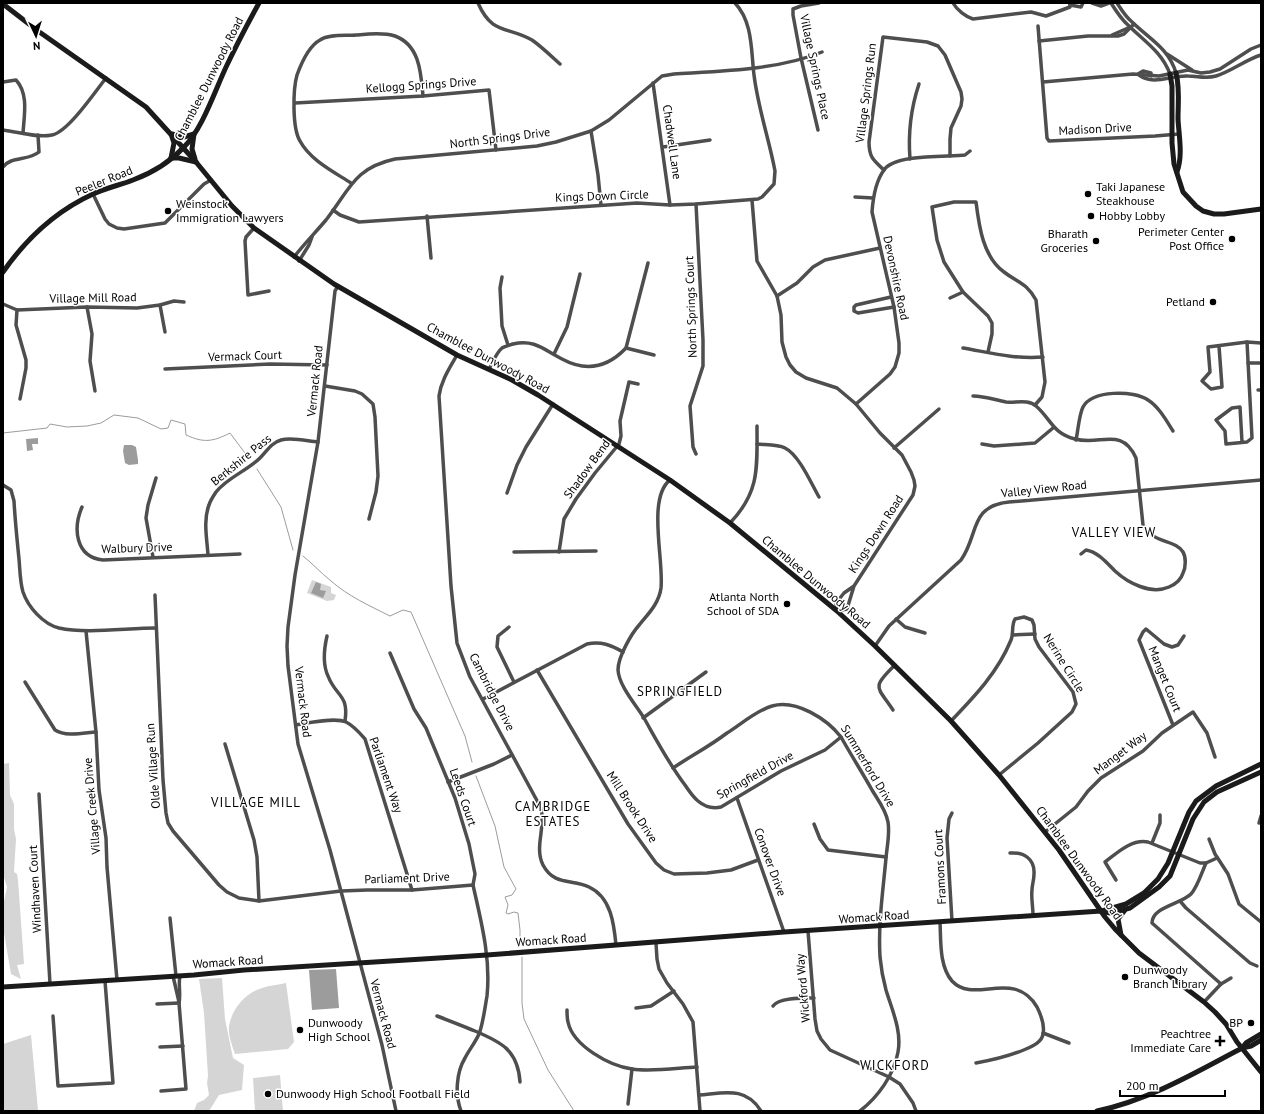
<svg xmlns="http://www.w3.org/2000/svg" width="1264" height="1114" font-family="'PT Sans',sans-serif">
	<style>
		.green { fill: #d5d5d5 }
		.water { fill: #9c9c9c }
		.lines { fill: none; stroke-linecap: round; stroke-linejoin: round }
		.stream { stroke: #9c9c9c; stroke-width: 1 }
		.street { stroke: #4e4e4e; stroke-width: 3.5 }
		.secondary { stroke: #1b1b1b; stroke-width: 5 }
		.poi-dot { fill: #000; stroke: #fff; stroke-width: 1.5 }
		.labels { text-anchor: middle; stroke-width: 3; stroke-linejoin: round; paint-order: stroke }
		.street-label { font-size: 12px; fill: #000; stroke: #fff }
		.poi-label { font-size: 12px; fill: #000; stroke: #fff; text-anchor: start }
		.neighbourhood-label { font-size: 13px; letter-spacing: 1px; fill: #000; stroke: #fff }
	</style>
	<rect width="100%" height="100%" fill="#fff"/>
	<g class="green">
		<polygon points="312,580 331,587 331,593 336,595 334,600 327,601 307,593"/>
		<polygon points="9,763 10,795 14,804 14,829 16,839 14,872 17,874 18,880 24,964 17,965 21,979 11,974 3,927 3,906 7,887 3,874 3,764"/>
		<polygon points="222,978 225,1019 233,1058 244,1065 242,1090 219,1095 209,1111 194,1111 197,1103 204,1100 209,1095 207,1083 208,1076 204,1013 199,979"/>
		<path d="M286,983L294,1042L288,1049L235,1054C232,1045 228,1035 229,1026C232,1009 245,993 262,988C270,985 278,985 286,983Z"/>
		<polygon points="31,1035 38,1110 39,1111 3,1111 3,1044"/>
		<polygon points="280,1075 283,1111 255,1111 253,1078"/>
	</g>
	<g class="water">
		<polygon points="38,438 38,444 32,444 33,450 27,451 26,439"/>
		<polygon points="124,445 132,445 136,447 138,460 138,464 129,465 125,463 123,451"/>
		<polygon points="316,582 321,584 320,590 326,591 323,598 311,593"/>
		<polygon points="336,969 339,1008 312,1010 309,970"/>
	</g>
	<g class="lines">
		<g class="stream">
			<path d="M3,433L47,428L50,424L67,427L87,426L101,423L114,415L138,418L161,429L168,428L171,420L185,424L186,435C204,443 212,442 230,433L248,457"/>
			<polyline points="257,469 281,507 293,550"/>
			<path d="M303,556C313,564 321,573 331,581C348,596 370,606 390,616L403,610L411,612L465,736L472,762"/>
			<polyline points="476,776 495,826 504,867 516,889 512,895 505,897 508,905 506,913 508,914 514,912 518,913 520,930 520,945"/>
			<polyline points="522,957 522,1003 524,1019 548,1070 574,1111"/>
		</g>
		<g class="street">
			<path d="M478,3C492,35 507,26 532,40C542,47 551,56 560,64"/>
			<path d="M953,3C957,10 966,17 973,19L1031,12L1046,16L1070,7V3"/>
			<polyline points="1092,3 1101,6 1109,3"/>
			<path d="M1111,3C1116,11 1121,19 1128,25C1144,41 1162,52 1170,74"/>
			<path d="M1117,3C1121,9 1125,16 1131,21C1148,38 1169,48 1176,73"/>
			<polyline points="1070,5 1081,7 1083,3"/>
			<polyline points="1038,26 1047,138 1049,141 1155,136 1179,134"/>
			<polyline points="1112,35 1128,28"/>
			<polyline points="1039,41 1088,36 1118,36 1124,34 1134,24"/>
			<polyline points="1167,54 1192,70"/>
			<polyline points="1138,74 1143,71 1151,73 1151,76"/>
			<path d="M1139,75C1154,86 1171,75 1188,76C1198,76 1206,79 1216,76C1232,71 1245,60 1261,55"/>
			<path d="M3,82L16,80C29,94 24,116 23,133"/>
			<polyline points="1043,82 1133,74 1159,76 1188,70 1201,73 1210,72 1220,69 1251,49 1261,45"/>
			<polyline points="653,83 670,205"/>
			<polyline points="295,103 423,96 489,90 496,150"/>
			<path d="M3,130C19,132 36,138 52,135C68,132 95,92 106,78"/>
			<polyline points="818,130 801,58 793,15 793,9 801,6 819,3"/>
			<polyline points="591,131 598,175 601,205"/>
			<polyline points="663,147 710,140"/>
			<path d="M910,159C908,134 911,108 919,84"/>
			<path d="M3,167C11,156 28,161 39,152L38,135"/>
			<path d="M884,170C873,160 869,157 869,142L883,37L927,42L938,46L945,55L961,92L962,99L961,106L951,128L950,139V156"/>
			<path d="M351,183C334,172 310,160 300,141C292,128 293,89 297,75C301,64 309,46 320,40C329,34 345,36 356,35C368,34 383,32 395,36C420,45 421,74 423,96"/>
			<polyline points="93,194 105,219 109,224 117,228 124,229 165,223 204,184 211,180"/>
			<polyline points="855,197 873,198"/>
			<polyline points="752,200 757,261 777,296 781,315 782,342 786,357 790,365 796,372 806,378 837,388 856,404 880,433 902,455 911,472 914,480 915,486 913,495 854,586 847,609 837,611 836,603 844,593 854,586"/>
			<path d="M333,210L340,215L359,222L637,203L670,205L696,204L758,199L762,197L774,184L775,171C769,139 758,108 754,75C751,51 753,22 735,3"/>
			<polyline points="427,216 431,258"/>
			<polyline points="254,228 246,237 245,241 248,295 269,291"/>
			<path d="M294,257C304,244 315,233 326,220C350,189 354,168 395,159L537,146L556,142L591,131L609,120L662,76L674,74C722,71 778,70 822,52"/>
			<polyline points="299,261 309,245 312,237"/>
			<polyline points="502,277 500,288 502,326 508,345"/>
			<polyline points="338,286 335,291 318,442 295,575 288,627 287,646 288,666 298,744 330,850 382,1045 396,1111"/>
			<polyline points="777,296 797,283 813,267 825,260 880,248"/>
			<polyline points="891,297 856,305 854,307 854,311 858,313 894,307"/>
			<polyline points="950,298 963,292"/>
			<polyline points="3,304 17,310 87,307 137,308 160,305 174,301 184,302"/>
			<polyline points="160,305 165,332"/>
			<polyline points="87,307 92,334 90,361 95,391"/>
			<polyline points="17,310 16,325 26,360 26,368 20,399"/>
			<polyline points="1219,346 1222,387 1211,389 1202,381 1210,372 1208,347 1247,342 1261,343"/>
			<polyline points="626,348 654,355"/>
			<path d="M963,348C992,353 1013,359 1043,357"/>
			<path d="M988,352L992,334V323L988,316L963,292L944,262L937,240L932,207L954,202H976C979,226 983,257 1004,272C1018,283 1027,283 1036,300L1045,382L1042,397L1035,405"/>
			<polyline points="554,354 567,327 580,274"/>
			<path d="M457,355C449,369 441,381 439,396L451,586L457,643L470,677L541,808C546,827 534,847 543,865C554,886 572,879 589,887C611,897 614,924 616,945"/>
			<polyline points="1248,363 1261,363"/>
			<polyline points="165,369 270,364 327,365"/>
			<path d="M489,369C493,362 496,353 502,348C505,346 510,345 513,344C535,339 544,350 562,359C586,372 607,368 626,348L648,263"/>
			<polyline points="325,386 355,391 362,394 373,404 375,417 378,476 376,492 369,519"/>
			<polyline points="1258,390 1261,390"/>
			<path d="M973,396C985,396 995,400 1006,402C1016,403 1028,399 1036,406C1051,419 1052,433 1075,439C1100,446 1122,426 1136,458L1143,525C1153,544 1175,539 1183,552C1186,557 1186,567 1183,573C1181,580 1176,584 1169,587C1151,595 1128,583 1115,571C1107,563 1098,552 1086,550L1081,554"/>
			<path d="M856,404L890,374L895,367L899,353V343L894,307L872,212C873,198 875,182 884,170C895,154 946,157 965,155L970,151"/>
			<path d="M1076,440C1078,431 1079,415 1083,407C1092,390 1134,390 1148,400C1159,407 1166,420 1173,431"/>
			<polyline points="1242,442 1240,407 1232,408 1216,420 1225,431 1226,444 1247,442 1252,438 1247,342"/>
			<path d="M757,444C765,445 777,444 785,448C799,455 811,483 819,497"/>
			<polyline points="982,444 994,446 1035,443 1053,428"/>
			<polyline points="894,448 939,409"/>
			<polyline points="696,454 693,447 690,406 703,366 703,340 696,204"/>
			<path d="M670,480C647,498 664,560 661,588C659,603 649,613 640,624C631,634 618,657 618,670C619,686 636,705 644,718C657,741 669,764 685,785C689,791 693,797 698,801C705,807 712,809 721,807L781,771L825,750L841,737"/>
			<path d="M3,485L11,490L14,501C15,520 17,539 19,559C20,570 20,582 23,592C28,607 43,624 59,628C86,634 127,628 156,628"/>
			<polyline points="507,493 517,465 526,447 553,404"/>
			<path d="M82,507C73,528 75,557 103,560L240,554"/>
			<path d="M730,523C760,492 757,467 757,426"/>
			<polyline points="514,552 596,551"/>
			<polyline points="559,552 564,519 576,499 595,473 619,444 621,436 620,421 629,382 638,384"/>
			<path d="M208,555C207,539 203,520 209,505C210,501 214,495 216,492C228,477 247,471 260,458C267,451 271,443 281,440C292,437 307,441 318,442"/>
			<polyline points="153,557 146,518 148,505 156,478"/>
			<polyline points="155,595 163,780 166,813 168,823 173,831 219,885 227,892 239,898 259,901 341,891 367,890 412,890 473,885"/>
			<polyline points="896,619 905,627 925,633"/>
			<polyline points="509,627 498,636 497,647 514,682"/>
			<polyline points="86,631 96,732 99,790 106,838 107,867 117,980"/>
			<polyline points="1013,635 1035,634"/>
			<path d="M327,636C324,649 322,663 328,676C336,697 349,694 345,721"/>
			<path d="M875,646L889,626L961,560C979,535 969,506 1009,502L1261,480"/>
			<path d="M390,653L414,709L426,728L455,798L469,844L475,874L473,885C481,921 491,958 487,996C485,1007 483,1024 479,1034C475,1043 469,1050 465,1058C456,1073 455,1095 461,1111"/>
			<polyline points="537,670 628,824 656,863 664,870 674,874 707,873 731,870 758,860"/>
			<path d="M25,682L55,730C66,737 83,733 96,732"/>
			<path d="M483,699L587,644C601,641 611,645 623,652"/>
			<path d="M893,710C877,686 871,688 895,665"/>
			<polyline points="643,718 706,672"/>
			<path d="M951,721C975,696 998,672 1011,640C1014,633 1011,626 1015,619L1024,617L1032,620L1034,625L1035,639L1039,647L1073,692L1076,704L1072,712L1038,743L999,775"/>
			<path d="M296,725C308,723 335,717 346,722C354,726 359,732 365,739L412,890"/>
			<polyline points="1173,725 1139,640 1143,632 1146,629 1164,644 1172,647 1178,645 1184,636"/>
			<polyline points="225,744 254,840 257,857 259,901"/>
			<path d="M673,768C691,756 710,746 727,733C740,725 757,710 772,706C796,699 827,719 841,737C851,755 862,772 872,790C878,800 886,810 888,822C890,834 887,846 886,858C883,891 878,924 880,957C881,968 883,979 886,990C892,1010 902,1031 898,1052C894,1075 878,1097 860,1111"/>
			<polyline points="448,782 494,764 512,755"/>
			<polyline points="39,794 50,984"/>
			<polyline points="737,798 784,932"/>
			<polyline points="1259,823 1261,816"/>
			<polyline points="814,824 820,839 828,850 886,857"/>
			<polyline points="1045,832 1076,807 1088,791 1101,778 1143,751 1162,733 1193,712 1207,733 1215,757"/>
			<polyline points="1209,839 1215,854 1228,874 1239,904 1261,922"/>
			<polyline points="1152,843 1160,823 1160,815"/>
			<path d="M1010,853C1024,852 1035,859 1034,874C1034,880 1032,885 1032,890C1031,898 1033,907 1033,915"/>
			<path d="M1206,863C1202,872 1197,888 1191,894C1181,904 1152,907 1152,923L1221,984"/>
			<path d="M1116,880L1105,862C1117,853 1131,839 1148,842L1200,863H1206L1217,858"/>
			<polyline points="1180,901 1186,908 1250,963 1257,966"/>
			<polyline points="170,918 176,976"/>
			<polyline points="952,921 947,838 949,819 952,813"/>
			<path d="M940,922C941,940 939,966 952,981C974,1005 1014,968 1037,1007C1041,1015 1045,1025 1043,1034C1042,1042 1033,1046 1026,1049C1010,1056 993,1060 976,1063"/>
			<polyline points="808,931 815,1019 817,1031 821,1039 830,1050 889,1077 900,1084 913,1103 916,1111"/>
			<polyline points="656,943 657,959 659,969 667,983 683,1004 693,1022 700,1111"/>
			<polyline points="173,976 179,1002"/>
			<polyline points="1204,1002 1221,984 1231,978"/>
			<polyline points="157,1004 179,1003"/>
			<path d="M773,1006C779,997 804,998 814,998"/>
			<polyline points="636,1008 651,1006 674,991"/>
			<path d="M567,1010C567,1014 567,1018 568,1022C573,1046 610,1066 632,1069C651,1072 677,1068 697,1067"/>
			<polyline points="53,1016 58,1086 113,1083 105,981"/>
			<path d="M437,1016C450,1021 463,1026 475,1031C501,1042 518,1050 520,1082"/>
			<polyline points="1043,1033 1069,1043"/>
			<polyline points="160,1047 183,1046"/>
			<path d="M161,1091L186,1089L179,1003C181,994 178,984 180,976"/>
			<path d="M699,1095C724,1093 746,1086 761,1111"/>
			<polyline points="628,1104 632,1069"/>
		</g>
		<g class="secondary">
			<polyline points="3,4 38,31 146,107 196,162 232,206 254,228 334,284 457,355 512,380 538,395 670,480 730,523 837,611 875,646 951,721 999,775 1059,850 1105,917 1115,929 1139,953 1204,1002 1215,1012 1226,1024 1237,1042 1261,1072"/>
			<path d="M1176,73C1180,88 1178,104 1178,119C1179,137 1183,155 1177,172"/>
			<polyline points="1170,74 1172,86 1172,143 1174,164 1183,192 1196,206 1203,211 1214,214 1224,214 1261,209"/>
			<polyline points="172,134 184,137 194,134 192,149 195,159"/>
			<polyline points="171,158 179,158 196,162"/>
			<polyline points="171,158 174,143 172,137"/>
			<path d="M3,272C26,239 56,211 93,194C106,188 120,185 133,180C152,173 170,162 184,147C203,128 215,90 227,65C237,44 248,23 259,3"/>
			<polyline points="1102,911 1126,904 1144,893 1158,879 1168,863 1189,812 1196,801 1216,786 1261,764"/>
			<polyline points="1121,935 1118,919 1125,910"/>
			<polyline points="3,987 194,975 244,970 487,955 784,932 1101,911 1110,913 1130,908 1159,887 1170,876 1193,819 1204,802 1217,792 1261,772"/>
			<polyline points="1242,1048 1251,1046 1261,1040"/>
			<path d="M1097,1111C1149,1100 1195,1073 1242,1048L1246,1043L1261,1034"/>
		</g>
	</g>
	<g class="poi-dot">
		<circle cx="1088" cy="194" r="4"/>
		<circle cx="168" cy="211" r="4"/>
		<circle cx="1091" cy="216" r="4"/>
		<circle cx="1232" cy="239" r="4"/>
		<circle cx="1096" cy="241" r="4"/>
		<circle cx="1213" cy="302" r="4"/>
		<circle cx="787" cy="604" r="4"/>
		<circle cx="1125" cy="977" r="4"/>
		<circle cx="1251" cy="1023" r="4"/>
		<circle cx="300" cy="1030" r="4"/>
		<path d="M1218 1035h4v4h4v4h-4v4h-4v-4h-4v-4h4z"/>
		<circle cx="268" cy="1094" r="4"/>
	</g>
	<g class="labels">
		<g class="street-label">
			<text transform="translate(815 67) rotate(78)" y="4">Village Springs Place</text>
			<text transform="translate(209 79) rotate(-63)" y="4">Chamblee Dunwoody Road</text>
			<text transform="translate(421 85) rotate(-4)" y="4">Kellogg Springs Drive</text>
			<text transform="translate(866 93) rotate(-83)" y="4">Village Springs Run</text>
			<text transform="translate(1095 129) rotate(-3)" y="4">Madison Drive</text>
			<text transform="translate(500 138) rotate(-7)" y="4">North Springs Drive</text>
			<text transform="translate(672 142) rotate(82)" y="4">Chadwell Lane</text>
			<text transform="translate(104 181) rotate(-22)" y="4">Peeler Road</text>
			<text transform="translate(602 196) rotate(-2)" y="4">Kings Down Circle</text>
			<text transform="translate(896 278) rotate(78)" y="4">Devonshire Road</text>
			<text transform="translate(93 298) rotate(-1)" y="4">Village Mill Road</text>
			<text transform="translate(691 307) rotate(-92)" y="4">North Springs Court</text>
			<text transform="translate(245 356) rotate(-2)" y="4">Vermack Court</text>
			<text transform="translate(488 358) rotate(28)" y="4">Chamblee Dunwoody Road</text>
			<text transform="translate(315 381) rotate(-84)" y="4">Vermack Road</text>
			<text transform="translate(241 460) rotate(-39)" y="4">Berkshire Pass</text>
			<text transform="translate(587 469) rotate(-54)" y="4">Shadow Bend</text>
			<text transform="translate(1044 489) rotate(-6)" y="4">Valley View Road</text>
			<text transform="translate(876 534) rotate(-57)" y="4">Kings Down Road</text>
			<text transform="translate(137 548) rotate(-2)" y="4">Walbury Drive</text>
			<text transform="translate(816 582) rotate(40)" y="4">Chamblee Dunwoody Road</text>
			<text transform="translate(1064 663) rotate(58)" y="4">Nerine Circle</text>
			<text transform="translate(1165 679) rotate(68)" y="4">Manget Court</text>
			<text transform="translate(492 692) rotate(63)" y="4">Cambridge Drive</text>
			<text transform="translate(303 702) rotate(83)" y="4">Vermack Road</text>
			<text transform="translate(1120 753) rotate(-37)" y="4">Manget Way</text>
			<text transform="translate(153 766) rotate(-94)" y="4">Olde Village Run</text>
			<text transform="translate(868 766) rotate(59)" y="4">Summerford Drive</text>
			<text transform="translate(386 775) rotate(71)" y="4">Parliament Way</text>
			<text transform="translate(755 775) rotate(-29)" y="4">Springfield Drive</text>
			<text transform="translate(463 797) rotate(71)" y="4">Leeds Court</text>
			<text transform="translate(92 806) rotate(-95)" y="4">Village Creek Drive</text>
			<text transform="translate(632 807) rotate(57)" y="4">Mill Brook Drive</text>
			<text transform="translate(770 862) rotate(70)" y="4">Conover Drive</text>
			<text transform="translate(1079 863) rotate(54)" y="4">Chamblee Dunwoody Road</text>
			<text transform="translate(940 867) rotate(-93)" y="4">Framons Court</text>
			<text transform="translate(407 878) rotate(-2)" y="4">Parliament Drive</text>
			<text transform="translate(35 889) rotate(-93)" y="4">Windhaven Court</text>
			<text transform="translate(874 917) rotate(-4)" y="4">Womack Road</text>
			<text transform="translate(551 940) rotate(-4)" y="4">Womack Road</text>
			<text transform="translate(228 962) rotate(-4)" y="4">Womack Road</text>
			<text transform="translate(803 988) rotate(-95)" y="4">Wickford Way</text>
			<text transform="translate(383 1014) rotate(75)" y="4">Vermack Road</text>
		</g>
		<g class="poi-label">
			<text x="1096" y="191">Taki Japanese<tspan x="1096" dy="14">Steakhouse</tspan></text>
			<text x="176" y="208">Weinstock<tspan x="176" dy="14">Immigration Lawyers</tspan></text>
			<text x="1099" y="220">Hobby Lobby</text>
			<text x="1224" y="236" text-anchor="end">Perimeter Center<tspan x="1224" dy="14">Post Office</tspan></text>
			<text x="1088" y="238" text-anchor="end">Bharath<tspan x="1088" dy="14">Groceries</tspan></text>
			<text x="1205" y="306" text-anchor="end">Petland</text>
			<text x="779" y="601" text-anchor="end">Atlanta North<tspan x="779" dy="14">School of SDA</tspan></text>
			<text x="1133" y="974">Dunwoody<tspan x="1133" dy="14">Branch Library</tspan></text>
			<text x="308" y="1027">Dunwoody<tspan x="308" dy="14">High School</tspan></text>
			<text x="1243" y="1027" text-anchor="end">BP</text>
			<text x="1211" y="1038" text-anchor="end">Peachtree<tspan x="1211" dy="14">Immediate Care</tspan></text>
			<text x="276" y="1098">Dunwoody High School Football Field</text>
		</g>
		<g class="neighbourhood-label">
			<text x="1114" y="537">VALLEY VIEW</text>
			<text x="680" y="696">SPRINGFIELD</text>
			<text x="256" y="807">VILLAGE MILL</text>
			<text x="553" y="811">CAMBRIDGE<tspan x="553" dy="15">ESTATES</tspan></text>
			<text x="895" y="1070">WICKFORD</text>
		</g>
	</g>
	<rect width="1264" height="1114" fill="none" stroke="#000000" stroke-width="8"/>
	<g transform="translate(36 36) rotate(176)" stroke="#ffffff" stroke-width="3" paint-order="stroke">
	<path d="M0-3L7 15L0 10L-7 15Z" fill="#000000"/>
	<text y="-6" font-size="11" font-weight="bold" text-anchor="middle" fill="#000000">N</text>
	</g>
	<path d="M1120 1090v6h105v-6" fill="none" stroke="#000000" stroke-width="2"/>
	<text x="1126" y="1090" font-size="12" fill="#000000" stroke="#ffffff" stroke-width="3" paint-order="stroke">200 m</text>
</svg>
